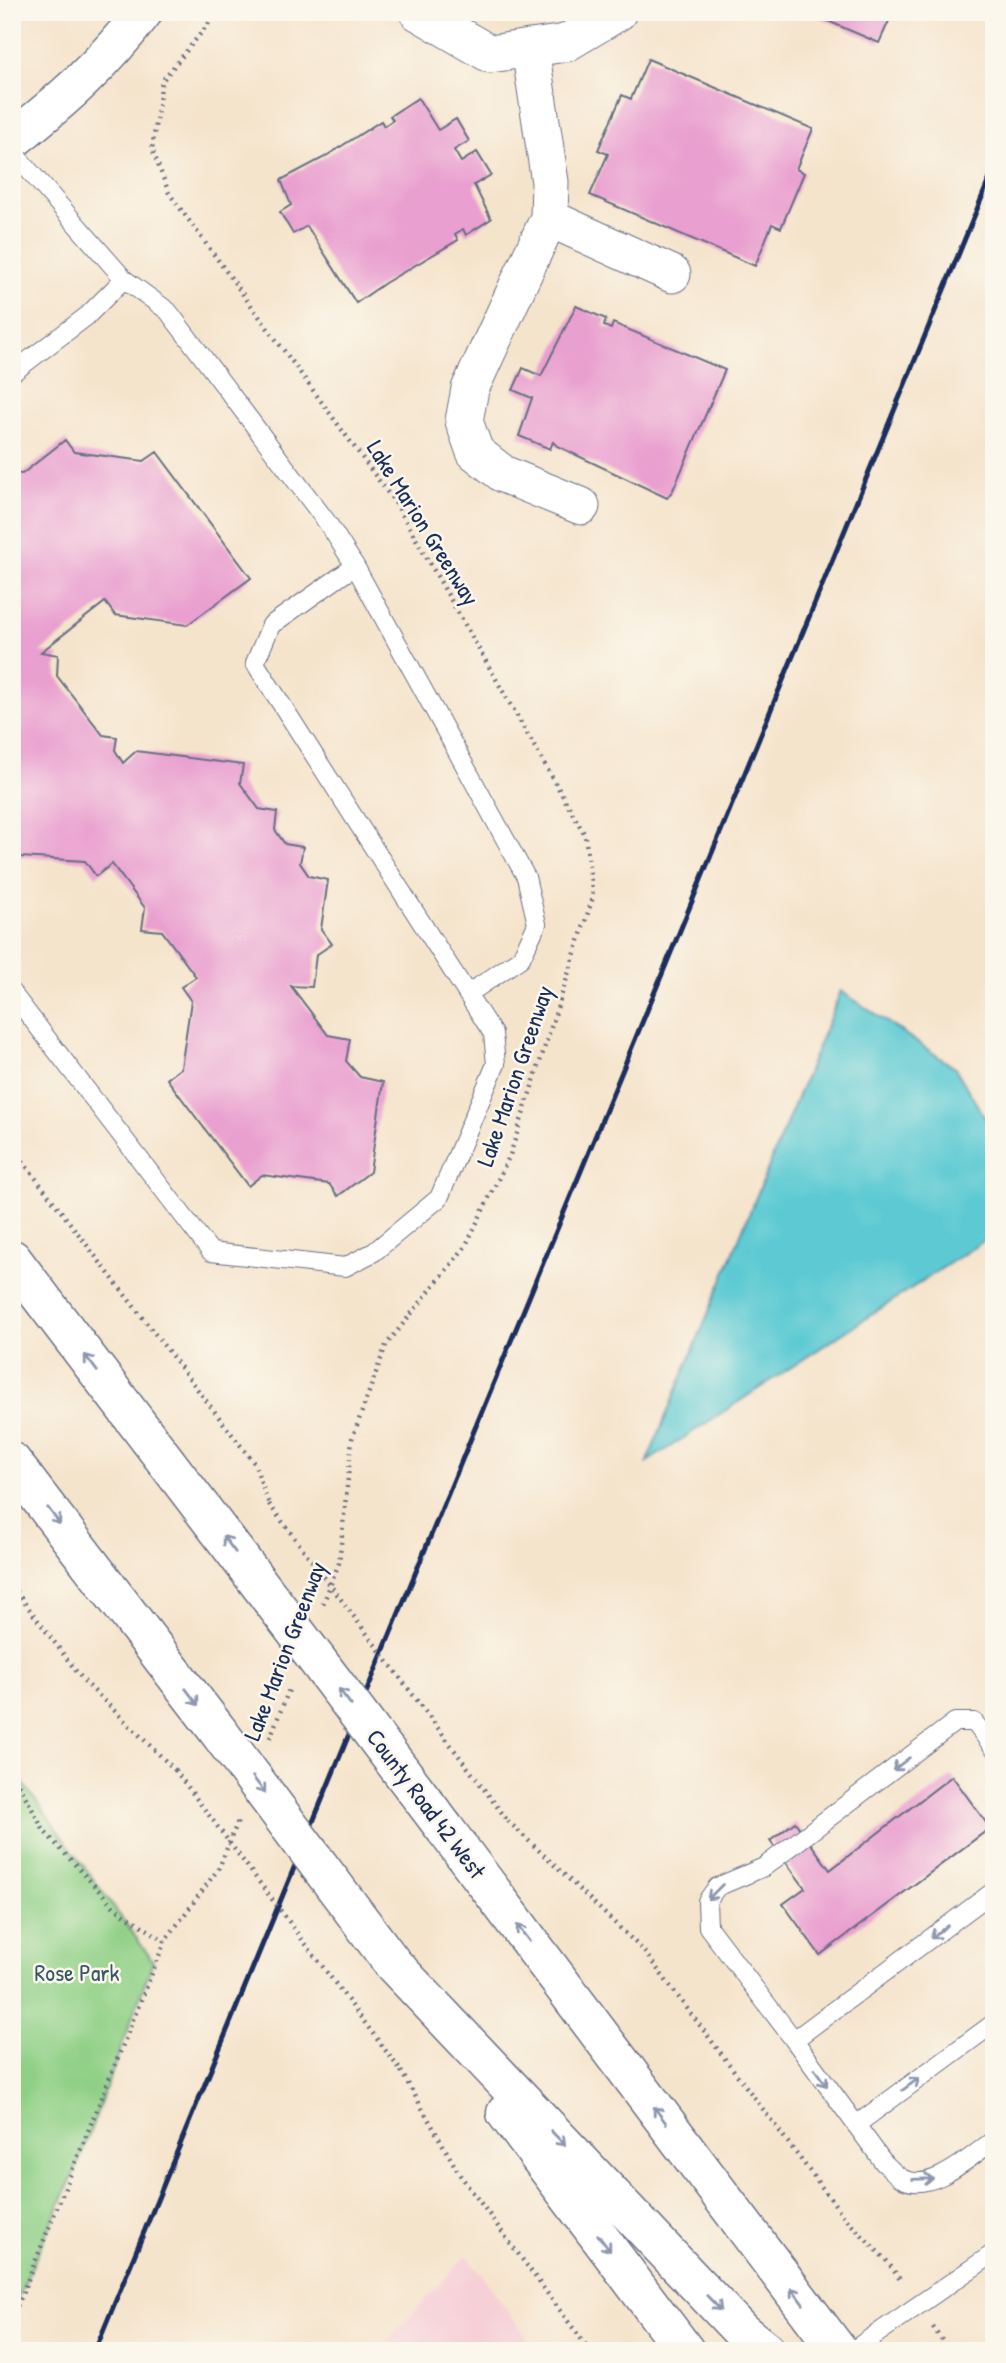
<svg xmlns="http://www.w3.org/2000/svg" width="1006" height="2363" font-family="'Patrick Hand',sans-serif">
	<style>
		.built { fill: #f6cfd7 }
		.green { fill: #90d086; stroke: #568072; stroke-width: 2 }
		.water { fill: #5dcad3; stroke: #3c7c98; stroke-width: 2 }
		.building { fill: #e99fcf }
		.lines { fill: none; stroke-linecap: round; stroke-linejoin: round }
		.service-casing { stroke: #676e84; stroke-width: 20 }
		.minor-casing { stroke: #676e84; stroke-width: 39 }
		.tertiary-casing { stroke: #676e84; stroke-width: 41 }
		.trunk-casing { stroke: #676e84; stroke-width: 41 }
		.path { stroke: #676e84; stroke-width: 4.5; stroke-dasharray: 2 5; stroke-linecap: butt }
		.service { stroke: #fff; stroke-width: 18 }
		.minor { stroke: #fff; stroke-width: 37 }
		.tertiary { stroke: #fff; stroke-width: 38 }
		.trunk { stroke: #fff; stroke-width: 38 }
		.rail { stroke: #1b2f5e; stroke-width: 5 }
		.trunk-bridge-casing { stroke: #676e84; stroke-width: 41; stroke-linecap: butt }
		.path-bridge { stroke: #676e84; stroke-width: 4.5; stroke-dasharray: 2 5; stroke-linecap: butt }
		.trunk-bridge { stroke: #fff; stroke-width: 38 }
		.oneway { stroke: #8d97ae }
		.labels { text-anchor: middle; stroke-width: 5; stroke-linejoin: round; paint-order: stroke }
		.street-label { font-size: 24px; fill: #1b2f5e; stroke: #fbf7ec }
		.park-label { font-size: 24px; fill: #385768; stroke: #fbf7ec }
	</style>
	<rect width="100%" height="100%" fill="#fbf7ec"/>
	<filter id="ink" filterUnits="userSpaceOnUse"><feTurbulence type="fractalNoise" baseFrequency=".0143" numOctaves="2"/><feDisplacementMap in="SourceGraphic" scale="14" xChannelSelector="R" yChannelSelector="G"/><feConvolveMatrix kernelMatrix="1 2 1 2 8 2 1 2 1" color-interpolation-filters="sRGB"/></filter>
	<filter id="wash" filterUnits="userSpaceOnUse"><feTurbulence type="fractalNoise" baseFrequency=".00686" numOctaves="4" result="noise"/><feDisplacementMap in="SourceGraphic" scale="28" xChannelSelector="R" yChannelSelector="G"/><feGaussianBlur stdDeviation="1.57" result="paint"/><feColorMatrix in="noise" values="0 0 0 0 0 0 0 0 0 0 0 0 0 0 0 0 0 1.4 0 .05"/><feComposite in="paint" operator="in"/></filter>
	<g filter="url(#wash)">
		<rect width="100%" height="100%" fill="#f5e4cc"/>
		<polygon class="built" points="467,2255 537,2351 378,2351"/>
		<polygon class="green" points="12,1768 153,1961 78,2164 12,2311"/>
		<polygon class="water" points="841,991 955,1068 994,1133 994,1234 647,1462"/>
		<g id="blocks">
			<g class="building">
				<polygon points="807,12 893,12 879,43"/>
				<polygon points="648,59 813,129 796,169 804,173 781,228 772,224 755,266 590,195 608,154 598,150 622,95 631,99"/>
				<polygon points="418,98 438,130 456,119 469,141 454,150 461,162 477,152 491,175 474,185 491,219 466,235 463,229 455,234 458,240 385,283 356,303 307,226 293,234 280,212 291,205 281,180 323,158 381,121 384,126 393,120 390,116"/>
				<polygon points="576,306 606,319 604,326 611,329 613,323 725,370 673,490 667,498 557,446 553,442 550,449 519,436 532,398 513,390 523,368 541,376"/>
				<polygon points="65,440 74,452 144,461 157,452 251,578 187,625 115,615 105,602 41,652 58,655 57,676 103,735 117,737 115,750 123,763 136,751 243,765 240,783 259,809 277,812 275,830 285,844 303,847 300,863 309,876 328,880 321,929 332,944 316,955 312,987 291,986 328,1035 350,1039 346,1061 360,1077 383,1082 370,1172 338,1196 329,1184 262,1175 248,1186 167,1079 181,1068 191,1001 181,987 196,977 162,931 142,929 145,908 112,864 96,876 85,861 20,857 12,863 12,473 22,474"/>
				<polygon points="952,1776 990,1828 820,1955 783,1904 805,1888 770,1841 795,1822 830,1870"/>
			</g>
		</g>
	</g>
	<g filter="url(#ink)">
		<use href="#blocks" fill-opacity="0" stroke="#676e84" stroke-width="2"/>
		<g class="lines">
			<defs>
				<g id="service">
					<polyline points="12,151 124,279 168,311 329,525 355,566 271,625 255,663 493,1034 496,1064 439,1198 374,1252 345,1267 211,1252 12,993"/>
					<polyline points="12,373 87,316 124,279"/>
					<polyline points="355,566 526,877 537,924 521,958 468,994"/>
					<path d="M994,1891L794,2040L884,2163C889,2167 895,2174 901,2178C930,2195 971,2156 994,2140"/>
					<polyline points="794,2040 708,1927 707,1901 717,1887 764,1867 955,1722 974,1722 994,1748"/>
					<polyline points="856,2125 994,2023"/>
					<polyline points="852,2351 994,2253"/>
				</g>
				<g id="minor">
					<polyline points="418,12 490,54 566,43 618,12"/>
					<polyline points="530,48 550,182 549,218 470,389 464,421 475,452 503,474 581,506"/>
					<polyline points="549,218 672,274"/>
				</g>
				<path id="tertiary" d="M12,140C63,100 104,64 143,12"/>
				<g id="trunk">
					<polyline points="12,1259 270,1598"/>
					<polyline points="12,1462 218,1731"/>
					<polyline points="445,1829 838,2351"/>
					<polyline points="393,1964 742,2332 766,2351"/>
					<polyline points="506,2113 685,2351"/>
				</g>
			</defs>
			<use href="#service" class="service-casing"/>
			<use href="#minor" class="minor-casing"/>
			<use href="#tertiary" class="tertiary-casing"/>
			<use href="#trunk" class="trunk-casing"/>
			<g class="path">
				<polyline points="218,12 162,81 152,149 169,193 396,504 585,835 593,897 510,1155 465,1247 386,1345 352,1439 339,1563 323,1604"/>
				<polyline points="12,1143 27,1167 254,1463 269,1504"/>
				<polyline points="12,1586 83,1680 175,1770"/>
				<polyline points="270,1738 290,1687"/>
				<polyline points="12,1772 44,1831 115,1908 165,1941"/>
				<polyline points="508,1821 643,1950 845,2218 886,2260 902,2282"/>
				<polyline points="401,2071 460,2175 590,2351"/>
				<polyline points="12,2319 165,1941 219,1868 238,1821"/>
				<polyline points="933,2327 949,2351"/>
			</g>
			<use href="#service" class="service"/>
			<use href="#minor" class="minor"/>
			<use href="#tertiary" class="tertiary"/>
			<use href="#trunk" class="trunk"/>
			<polyline class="rail" points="95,2351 994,168"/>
			<defs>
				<g id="trunk-bridge">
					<polyline points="270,1598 445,1829"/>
					<polyline points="218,1731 393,1964"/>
				</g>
			</defs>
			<use href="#trunk-bridge" class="trunk-bridge-casing"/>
			<g class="path-bridge">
				<polyline points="269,1504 508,1821"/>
				<polyline points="175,1770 401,2071"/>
			</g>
			<use href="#trunk-bridge" class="trunk-bridge"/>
		</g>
		<defs><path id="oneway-shaft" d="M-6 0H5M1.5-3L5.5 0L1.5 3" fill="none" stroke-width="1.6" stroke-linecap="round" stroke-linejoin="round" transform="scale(1.75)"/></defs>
		<g class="oneway">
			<use href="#oneway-shaft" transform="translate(91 1363) rotate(-127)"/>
			<use href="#oneway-shaft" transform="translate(54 1516) rotate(53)"/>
			<use href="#oneway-shaft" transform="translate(229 1544) rotate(-127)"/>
			<use href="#oneway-shaft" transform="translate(192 1697) rotate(53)"/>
			<use href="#oneway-shaft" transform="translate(345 1697) rotate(-127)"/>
			<use href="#oneway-shaft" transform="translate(901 1764) rotate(143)"/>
			<use href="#oneway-shaft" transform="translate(259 1785) rotate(53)"/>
			<use href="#oneway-shaft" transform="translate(715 1892) rotate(135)"/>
			<use href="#oneway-shaft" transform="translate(939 1932) rotate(143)"/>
			<use href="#oneway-shaft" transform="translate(523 1933) rotate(-127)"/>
			<use href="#oneway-shaft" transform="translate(821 2078) rotate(54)"/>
			<use href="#oneway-shaft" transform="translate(911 2084) rotate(-36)"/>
			<use href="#oneway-shaft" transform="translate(660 2115) rotate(-127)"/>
			<use href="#oneway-shaft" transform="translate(558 2138) rotate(46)"/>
			<use href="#oneway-shaft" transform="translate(923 2179) rotate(-2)"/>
			<use href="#oneway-shaft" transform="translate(604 2243) rotate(53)"/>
			<use href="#oneway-shaft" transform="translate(797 2296) rotate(-127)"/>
			<use href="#oneway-shaft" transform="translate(714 2303) rotate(46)"/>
		</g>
	</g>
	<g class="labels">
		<g class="street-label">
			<text transform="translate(423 523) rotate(58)" y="8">Lake Marion Greenway</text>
			<text transform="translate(515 1076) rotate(-71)" y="8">Lake Marion Greenway</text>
			<text transform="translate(285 1651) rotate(-69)" y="8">Lake Marion Greenway</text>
			<text transform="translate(426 1804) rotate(53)" y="8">County Road 42 West</text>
		</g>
		<g class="park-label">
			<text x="77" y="1981">Rose Park</text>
		</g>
	</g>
	<rect width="1006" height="2363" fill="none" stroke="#fbf7ec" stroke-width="42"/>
</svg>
